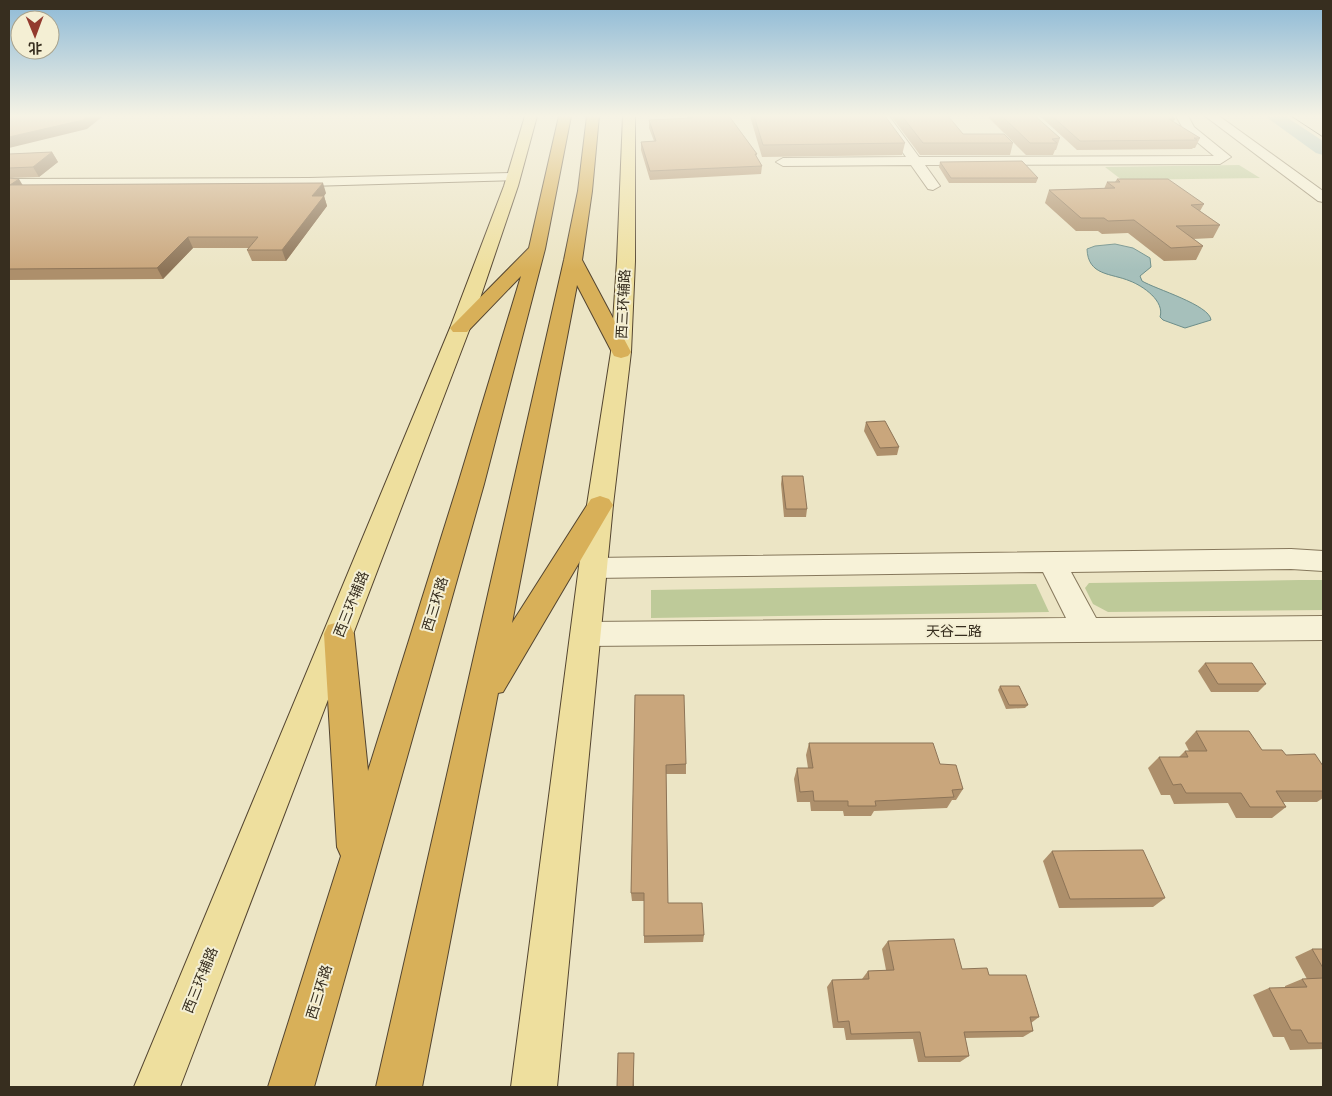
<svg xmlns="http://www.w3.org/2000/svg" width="1332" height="1096" font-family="Lora,'Noto Sans SC',serif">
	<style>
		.green { fill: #beca99 }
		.water { fill: #a6c0bb; stroke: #6d8e8a }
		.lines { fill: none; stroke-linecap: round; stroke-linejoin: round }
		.river { fill: #a6c0bb; fill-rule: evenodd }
		.minor-casing { stroke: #86785c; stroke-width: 2 }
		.major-casing { stroke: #544530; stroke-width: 2 }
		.highway-casing { stroke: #544530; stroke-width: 2 }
		.minor { fill: #f7f2d8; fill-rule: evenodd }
		.major { fill: #eedf9e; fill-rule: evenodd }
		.highway { fill: #d8b059; fill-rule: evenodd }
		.tram { stroke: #372e1f; stroke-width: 1 }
		.wall { fill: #ad8f6b }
		.shaded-wall { fill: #8d7457 }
		.building { fill: #c9a67c; stroke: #8d7457 }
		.labels { text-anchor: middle; stroke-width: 4; stroke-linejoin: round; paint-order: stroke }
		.street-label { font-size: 14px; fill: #372e1f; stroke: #f4efd4 }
	</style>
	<rect width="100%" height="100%" fill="#ece5c5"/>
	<g class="green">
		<polygon points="1239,165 1260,178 1122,180 1105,167"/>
		<polygon points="1300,580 1323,580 1323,610 1108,612 1093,604 1085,588 1089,583"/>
		<polygon points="1036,584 1049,612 651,618 651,590"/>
	</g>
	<path class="water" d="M1115,244L1133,248L1150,258L1151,267L1140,276L1142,281C1155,289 1210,305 1211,320L1185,328L1163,320L1160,317C1165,301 1143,286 1130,281C1111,273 1088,276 1087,249L1095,246Z"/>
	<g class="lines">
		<polygon class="river" points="1265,116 1285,116 1323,141 1323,155 1316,153"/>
		<defs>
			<g id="minor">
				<polygon points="877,116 889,116 919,157 1214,156 1185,132 1176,116 1188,116 1194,127 1231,157 1220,164 925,165 940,186 933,190 928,189 911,165 783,166 776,162 783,158 906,157"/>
				<polygon points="1205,116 1219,116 1323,191 1323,202 1318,201"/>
				<polygon points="513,173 518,174 520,177 518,180 309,186 9,187 9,179 309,178"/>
				<polygon points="1291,549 1323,551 1323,571 1291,569 1071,572 1096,618 1323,616 1323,640 586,646 575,643 571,634 575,625 586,622 1066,618 1043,572 593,578 583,575 579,568 583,561 593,558"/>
			</g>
			<g id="major">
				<polygon points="525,116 537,116 518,186 470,328 180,1087 134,1087 450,328 504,186"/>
				<polygon points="623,116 635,116 635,261 631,352 613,505 557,1087 511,1087 587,505 611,352 617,261"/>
			</g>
			<g id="highway">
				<polygon points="559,116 571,116 545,249 484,484 314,1087 268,1087 341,856 337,847 324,634 328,625 339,622 350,625 354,634 368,771 458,484 521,276 467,332 453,332 450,328 529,248"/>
				<polygon points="587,116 599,116 592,191 582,260 631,352 628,356 621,358 614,356 577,285 512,623 591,499 600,496 609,499 613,505 503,692 498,693 422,1087 376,1087 564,260 578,191"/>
			</g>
		</defs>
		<use href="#minor" class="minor-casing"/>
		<use href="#major" class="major-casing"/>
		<use href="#highway" class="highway-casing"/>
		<use href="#minor" class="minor"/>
		<use href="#major" class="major"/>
		<use href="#highway" class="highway"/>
		<polyline class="tram" points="1291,116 1323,137"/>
	</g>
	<g class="wall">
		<polygon points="686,116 729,116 757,154 756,156 762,166 761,174 650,180 641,150 641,142 654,141 649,128 649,120 688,118"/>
		<polygon points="750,116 885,116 905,143 902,155 762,157"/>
		<polygon points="891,116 948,116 963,134 1013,143 1010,155 920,155"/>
		<polygon points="989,116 1035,116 1060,138 1056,150 1055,150 1053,155 1026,155 989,118"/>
		<polygon points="1040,116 1171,116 1175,119 1173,122 1200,138 1195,148 1193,148 1192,149 1077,150"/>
		<polygon points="52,152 58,162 39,177 9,178 9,154"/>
		<polygon points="940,162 1038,178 1036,183 949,183 939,167"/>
		<polygon points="9,178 22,185 326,193 324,196 327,206 286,261 252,261 247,250 249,248 193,248 163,279 9,280"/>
		<polygon points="1117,179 1204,204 1200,211 1220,225 1213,238 1193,239 1203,246 1196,260 1164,261 1128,233 1102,234 1098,231 1076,231 1045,203 1049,190 1104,189 1107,182 1115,182"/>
		<polygon points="866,422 899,447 897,455 877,456 864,431"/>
		<polygon points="782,476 807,509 806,517 784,517 781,484"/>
		<polygon points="1205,663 1266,684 1258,692 1211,692 1198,671"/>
		<polygon points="1000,686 1028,705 1025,708 1006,709 998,690"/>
		<polygon points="635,695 686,764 686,774 666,774 668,903 704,935 703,942 644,943 644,901 632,901 631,893"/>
		<polygon points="1196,731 1262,750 1286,755 1323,766 1323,798 1317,802 1283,802 1286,807 1272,818 1236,818 1228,803 1174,804 1170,795 1161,795 1148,768 1159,757 1179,757 1185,751 1189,751 1185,743"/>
		<polygon points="809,743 940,764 963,789 956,800 952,800 947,808 874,811 871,816 844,816 843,811 811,811 810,802 797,802 794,779 797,768 808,768 806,755"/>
		<polygon points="1052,851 1165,898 1153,907 1059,908 1043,861"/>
		<polygon points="888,941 962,969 989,975 1039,1017 1031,1023 1033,1031 1023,1037 965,1038 969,1056 960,1062 918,1062 913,1039 846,1040 844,1028 833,1028 827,987 832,980 862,979 868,971 886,970 882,949"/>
		<polygon points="1312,949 1323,949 1323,1049 1290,1050 1284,1037 1273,1037 1253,995 1269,988 1285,988 1285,986 1302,979 1307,979 1295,957"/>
	</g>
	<g class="shaded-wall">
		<polygon points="87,116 103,116 87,129 9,148 9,137"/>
		<polygon points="52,152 58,162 39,177 33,167"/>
		<polygon points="19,179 25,189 10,185"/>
		<polygon points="323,183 326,193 324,196 327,206 286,261 282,250 312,196"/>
		<polygon points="188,237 193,248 163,279 157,268"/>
		<polygon points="634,1053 634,1087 633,1087"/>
	</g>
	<g class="building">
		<polygon points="9,116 87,116 83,120 9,137"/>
		<polygon points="691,116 729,116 757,154 755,154 762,166 650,171 641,142 656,141 649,120 692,118"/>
		<polygon points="754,116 885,116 905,143 763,145"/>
		<polygon points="902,116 948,116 963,134 1004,134 1013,143 923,143"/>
		<polygon points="1002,116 1035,116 1060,138 1052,139 1057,143 1030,143"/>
		<polygon points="1052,116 1171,116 1175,119 1169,119 1200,138 1194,138 1197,140 1080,141"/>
		<polygon points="52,152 33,167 9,168 9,154"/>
		<polygon points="1022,161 1038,178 951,178 940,162"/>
		<polygon points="9,178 19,179 10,185 323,183 312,196 324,196 282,250 247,250 258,237 188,237 157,268 9,269"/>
		<polygon points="1117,179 1168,179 1204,204 1191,205 1220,225 1176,226 1203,246 1171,248 1134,220 1108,221 1104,218 1081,218 1049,190 1115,188 1107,182 1120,182"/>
		<polygon points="885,421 899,447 880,448 866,422"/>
		<polygon points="782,476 803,476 807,509 786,509"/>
		<polygon points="1205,663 1252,663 1266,684 1218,684"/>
		<polygon points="1000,686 1019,686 1028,705 1009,705"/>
		<polygon points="635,695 684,695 686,764 666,765 668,903 702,903 704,935 644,936 644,893 631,893"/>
		<polygon points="1196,731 1249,731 1262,750 1282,750 1286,755 1315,754 1323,766 1323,791 1276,791 1286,807 1250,807 1241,793 1186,793 1181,784 1173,785 1159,757 1188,757 1185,751 1207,751"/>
		<polygon points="809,743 933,743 940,764 956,765 963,789 952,790 954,797 875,801 876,806 848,806 848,801 814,801 813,791 800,792 797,768 813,768"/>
		<polygon points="1143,850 1165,898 1070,899 1052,851"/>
		<polygon points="954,939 962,969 987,968 989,975 1026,975 1039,1017 1030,1017 1033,1031 964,1032 969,1056 925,1057 920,1032 851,1034 849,1021 838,1022 832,980 869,979 868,971 894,970 888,941"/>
		<polygon points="1312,949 1323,949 1323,968"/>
		<polygon points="1323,978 1323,1043 1308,1043 1301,1030 1291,1030 1269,988 1307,987 1302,979"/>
		<polygon points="618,1053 634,1053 633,1087 617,1087"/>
	</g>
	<linearGradient id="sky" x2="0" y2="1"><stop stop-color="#8db9d6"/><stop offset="0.43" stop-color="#f6f3e5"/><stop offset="1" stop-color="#f6f3e5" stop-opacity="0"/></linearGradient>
	<rect width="1332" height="270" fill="url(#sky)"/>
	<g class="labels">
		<g class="street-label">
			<text transform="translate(623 304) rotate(-87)" y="5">西三环辅路</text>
			<text transform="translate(351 604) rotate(-68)" y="5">西三环辅路</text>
			<text transform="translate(435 604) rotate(-73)" y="5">西三环路</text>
			<text x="954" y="636">天谷二路</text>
			<text transform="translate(200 980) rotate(-68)" y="5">西三环辅路</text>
			<text transform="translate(319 992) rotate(-73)" y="5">西三环路</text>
		</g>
	</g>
	<rect width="1332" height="1096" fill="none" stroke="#372e1f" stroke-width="20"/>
	<g transform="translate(35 35) rotate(179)"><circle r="24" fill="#f4efd4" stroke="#a8a28c"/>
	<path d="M0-4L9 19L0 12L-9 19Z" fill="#933a2e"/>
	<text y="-8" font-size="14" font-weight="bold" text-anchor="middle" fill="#372e1f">北</text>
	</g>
</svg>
